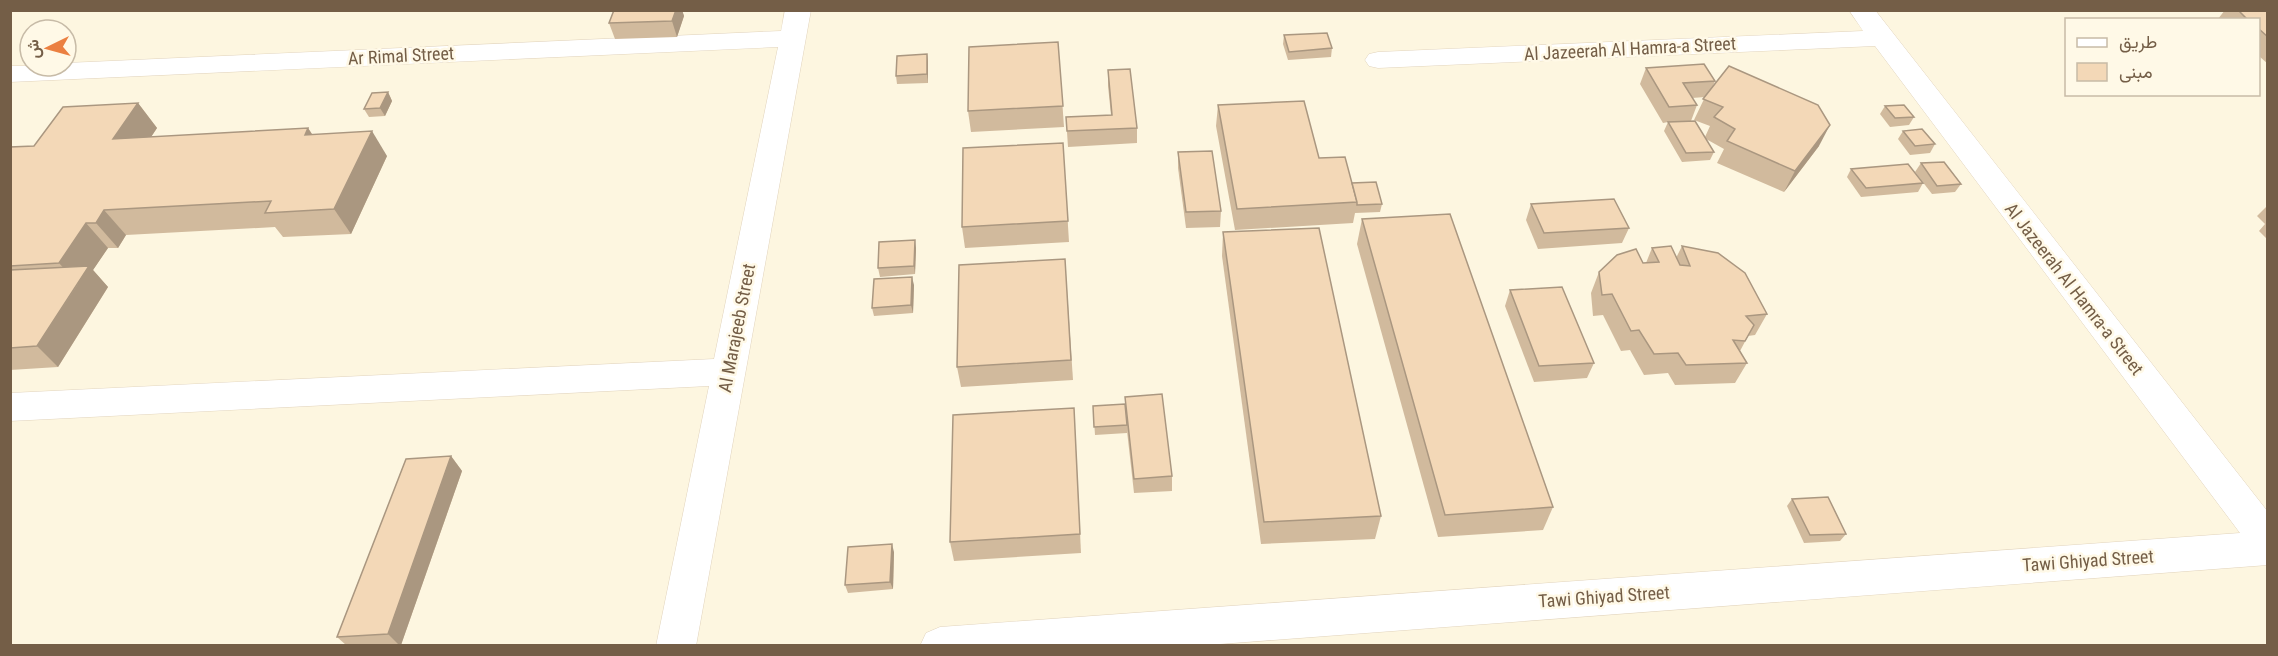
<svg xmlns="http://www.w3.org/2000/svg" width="2278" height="656" font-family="'Roboto Condensed',Vazirmatn,sans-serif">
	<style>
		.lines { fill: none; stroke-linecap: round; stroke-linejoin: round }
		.minor-casing { stroke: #e1d3bc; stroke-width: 1 }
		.minor { fill: #fff; fill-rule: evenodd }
		.wall { fill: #d1ba9d; fill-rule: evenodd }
		.shaded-wall { fill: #aa9780 }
		.building { fill: #f3d8b7; stroke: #aa9780; stroke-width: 1.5 }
		.labels { text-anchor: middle; stroke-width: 5; stroke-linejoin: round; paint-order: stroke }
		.street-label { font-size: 18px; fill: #745e47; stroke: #fff9e7 }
	</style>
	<rect width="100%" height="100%" fill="#fdf6e0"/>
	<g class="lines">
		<defs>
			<g id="minor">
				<polygon points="785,10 811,10 696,646 656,646 709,386 10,421 10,393 714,359 778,47 10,82 10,66 66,66 66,63 781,31"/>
				<polygon points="1849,10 1875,10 2268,512 2268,565 1194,646 920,646 926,633 940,627 2240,533 1875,46 1378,68 1369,66 1365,60 1369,54 1378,52 1863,31"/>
			</g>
		</defs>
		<use href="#minor" class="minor-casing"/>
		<use href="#minor" class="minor"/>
	</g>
	<g class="wall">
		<polygon points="614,10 682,10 684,16 677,37 615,39 609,23"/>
		<polygon points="2225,10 2268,10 2268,64 2259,56 2259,20 2218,19"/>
		<polygon points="1284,35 1332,48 1331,57 1288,60 1283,44"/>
		<polygon points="1058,42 1064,127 971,132 968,111"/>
		<polygon points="927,54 928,62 928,83 897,84 896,76"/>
		<path d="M1646,68L1715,81L1713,86L1819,146L1784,192L1717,163L1724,149L1706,139L1714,152L1710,160L1682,162L1664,131L1668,122L1663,123L1640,84ZM1705,97L1694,120L1710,126L1705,137L1691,121L1697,105L1692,98Z"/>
		<polygon points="1108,70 1137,128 1137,143 1068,147 1066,117 1111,115 1108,86"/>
		<polygon points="388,92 392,101 385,116 369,117 364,109"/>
		<polygon points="138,103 157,128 151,137 308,128 312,134 387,156 351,234 283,237 275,227 126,235 118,248 108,248 93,270 108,287 58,367 10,370 10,144 13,147 34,146"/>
		<polygon points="1218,105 1319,158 1382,204 1380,212 1355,213 1353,223 1235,230 1216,126"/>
		<polygon points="1885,106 1914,117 1909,125 1890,127 1880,114"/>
		<polygon points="1903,131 1935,144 1930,153 1910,155 1898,139"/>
		<polygon points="1063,143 1069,242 965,248 962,227"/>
		<polygon points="1178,152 1221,211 1220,227 1186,228 1178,168"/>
		<polygon points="1921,163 1961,184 1955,192 1932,194 1915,172"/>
		<polygon points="1851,169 1923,183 1918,192 1861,197 1847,177"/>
		<polygon points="1531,204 1629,228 1622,243 1538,249 1526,220"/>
		<polygon points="2268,205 2268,240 2259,231 2265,224 2257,216"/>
		<polygon points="1362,219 1553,507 1543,530 1438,537 1357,244"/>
		<polygon points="1223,232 1381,516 1375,539 1261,544 1222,256"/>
		<polygon points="1682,246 1767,314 1755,335 1748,336 1740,351 1747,363 1735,383 1675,385 1668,373 1644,375 1630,350 1621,351 1603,315 1593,316 1591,293 1599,272 1646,263 1652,248 1676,258"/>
		<polygon points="916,248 915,274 880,277 878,268"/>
		<polygon points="1065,259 1073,380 961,387 957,367"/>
		<polygon points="914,285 913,313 874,316 872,308"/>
		<polygon points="1510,290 1594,363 1587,378 1534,382 1505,306"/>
		<polygon points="1125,397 1172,476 1172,491 1134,493 1127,431 1127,433 1095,435 1093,406 1125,404"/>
		<polygon points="1074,408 1081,553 954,561 950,542"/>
		<polygon points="451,456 462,471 401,645 346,645 337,637"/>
		<polygon points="1792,499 1846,534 1840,541 1804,543 1787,506"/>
		<polygon points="894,552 893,589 848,593 845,585"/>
	</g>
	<g class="shaded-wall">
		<polygon points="676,10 682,10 684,16 677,37 672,21"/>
		<polygon points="927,54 928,62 928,83 927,74"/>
		<polygon points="388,92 392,101 385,116 380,108"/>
		<polygon points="138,103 157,128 133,164 113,139"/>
		<polygon points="1830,125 1819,146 1784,192 1795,171"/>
		<polygon points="308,128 324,153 305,135"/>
		<polygon points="372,131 387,156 351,234 334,209"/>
		<polygon points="104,210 126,235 118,248 96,223"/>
		<polygon points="86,223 108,248 93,270 108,287 58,367 37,346 78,284 59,263"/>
		<polygon points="915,240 916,248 915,274 914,266"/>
		<polygon points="912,277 914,285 913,313 911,305"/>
		<polygon points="451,456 462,471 401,645 399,645 388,634"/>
		<polygon points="892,544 894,552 893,589 890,582"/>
	</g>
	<g class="building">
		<polygon points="614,10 676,10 672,21 609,23"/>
		<polygon points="2238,10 2268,10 2268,37 2259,29 2259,20 2248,20"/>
		<polygon points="1327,33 1332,48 1289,52 1284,35"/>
		<polygon points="1058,42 1063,106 968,111 969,47"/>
		<polygon points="927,54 927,74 896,76 897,56"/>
		<polygon points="1704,64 1715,81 1683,83 1697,105 1669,107 1646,68"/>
		<polygon points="1729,66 1818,105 1830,125 1795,171 1727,141 1735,129 1714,117 1723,107 1703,99"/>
		<polygon points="1130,69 1137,128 1067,131 1066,117 1112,115 1108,70"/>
		<polygon points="388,92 380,108 364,109 372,93"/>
		<polygon points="1304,101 1319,158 1345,157 1357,202 1237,209 1218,105"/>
		<polygon points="138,103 113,139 308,128 305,135 372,131 334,209 265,213 271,201 104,210 96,223 86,223 59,263 10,266 10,147 34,146 63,107"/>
		<polygon points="1904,105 1914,117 1895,118 1885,106"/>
		<polygon points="1695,121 1714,152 1686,153 1668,122"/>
		<polygon points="1922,129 1935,144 1915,146 1903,131"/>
		<polygon points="1063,143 1068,221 962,227 963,148"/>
		<polygon points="1212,151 1221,211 1186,212 1178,152"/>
		<polygon points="1944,162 1961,184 1937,186 1921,163"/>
		<polygon points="1908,164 1923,183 1866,188 1851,169"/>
		<polygon points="1376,182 1382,204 1357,205 1357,202 1352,183"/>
		<polygon points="1614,199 1629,228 1544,233 1531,204"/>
		<polygon points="1450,214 1553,507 1445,515 1362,219"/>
		<polygon points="1319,228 1381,516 1264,522 1223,232"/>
		<polygon points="915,240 914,266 878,268 879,242"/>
		<polygon points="1671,246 1680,265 1690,266 1682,246 1718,253 1745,273 1767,314 1746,316 1754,325 1745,341 1733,340 1747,363 1686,365 1678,353 1654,354 1639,330 1631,331 1612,294 1602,295 1599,272 1617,255 1636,249 1643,263 1659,262 1652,248"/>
		<polygon points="1065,259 1071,360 957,367 959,265"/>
		<polygon points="89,266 37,346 10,348 10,270"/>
		<polygon points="912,277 911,305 872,308 874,279"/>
		<polygon points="1562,287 1594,363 1539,366 1510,290"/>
		<polygon points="1162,394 1172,476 1134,479 1125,397"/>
		<polygon points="1125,404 1127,425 1094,427 1093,406"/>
		<polygon points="1074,408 1080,534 950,542 953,415"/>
		<polygon points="451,456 388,634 337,637 406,459"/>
		<polygon points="1828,497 1846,534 1810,535 1792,499"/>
		<polygon points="892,544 890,582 845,585 848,547"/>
	</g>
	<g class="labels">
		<g class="street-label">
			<text transform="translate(1630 49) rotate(-3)" y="6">Al Jazeerah Al Hamra-a Street</text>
			<text transform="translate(401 56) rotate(-3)" y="6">Ar Rimal Street</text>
			<text transform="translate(2074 289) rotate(52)" y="6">Al Jazeerah Al Hamra-a Street</text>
			<text transform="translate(737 328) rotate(-79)" y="6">Al Marajeeb Street</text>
			<text transform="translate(2088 561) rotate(-4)" y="6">Tawi Ghiyad Street</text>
			<text transform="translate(1604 597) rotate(-4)" y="6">Tawi Ghiyad Street</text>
		</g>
	</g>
	<rect width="2278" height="656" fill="none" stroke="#745e47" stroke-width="24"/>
	<rect x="2065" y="18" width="195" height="78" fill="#fff9e7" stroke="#c7bba7" stroke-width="1.5"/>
	<rect x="2077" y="38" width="30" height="9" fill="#ffffff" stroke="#c7bba7" stroke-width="1.5"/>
	<text x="2119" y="48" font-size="18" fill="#745e47">طريق</text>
	<rect x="2077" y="63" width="30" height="18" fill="#f3d8b7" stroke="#c7bba7" stroke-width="1.5"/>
	<text x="2119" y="78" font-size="18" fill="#745e47">مبنى</text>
	<g transform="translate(48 48) rotate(265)"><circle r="28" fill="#fff9e7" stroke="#c7bba7" stroke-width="1.5"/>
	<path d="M0-4.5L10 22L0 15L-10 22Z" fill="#eb8041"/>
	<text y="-9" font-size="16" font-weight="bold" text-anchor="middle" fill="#745e47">ش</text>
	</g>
</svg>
